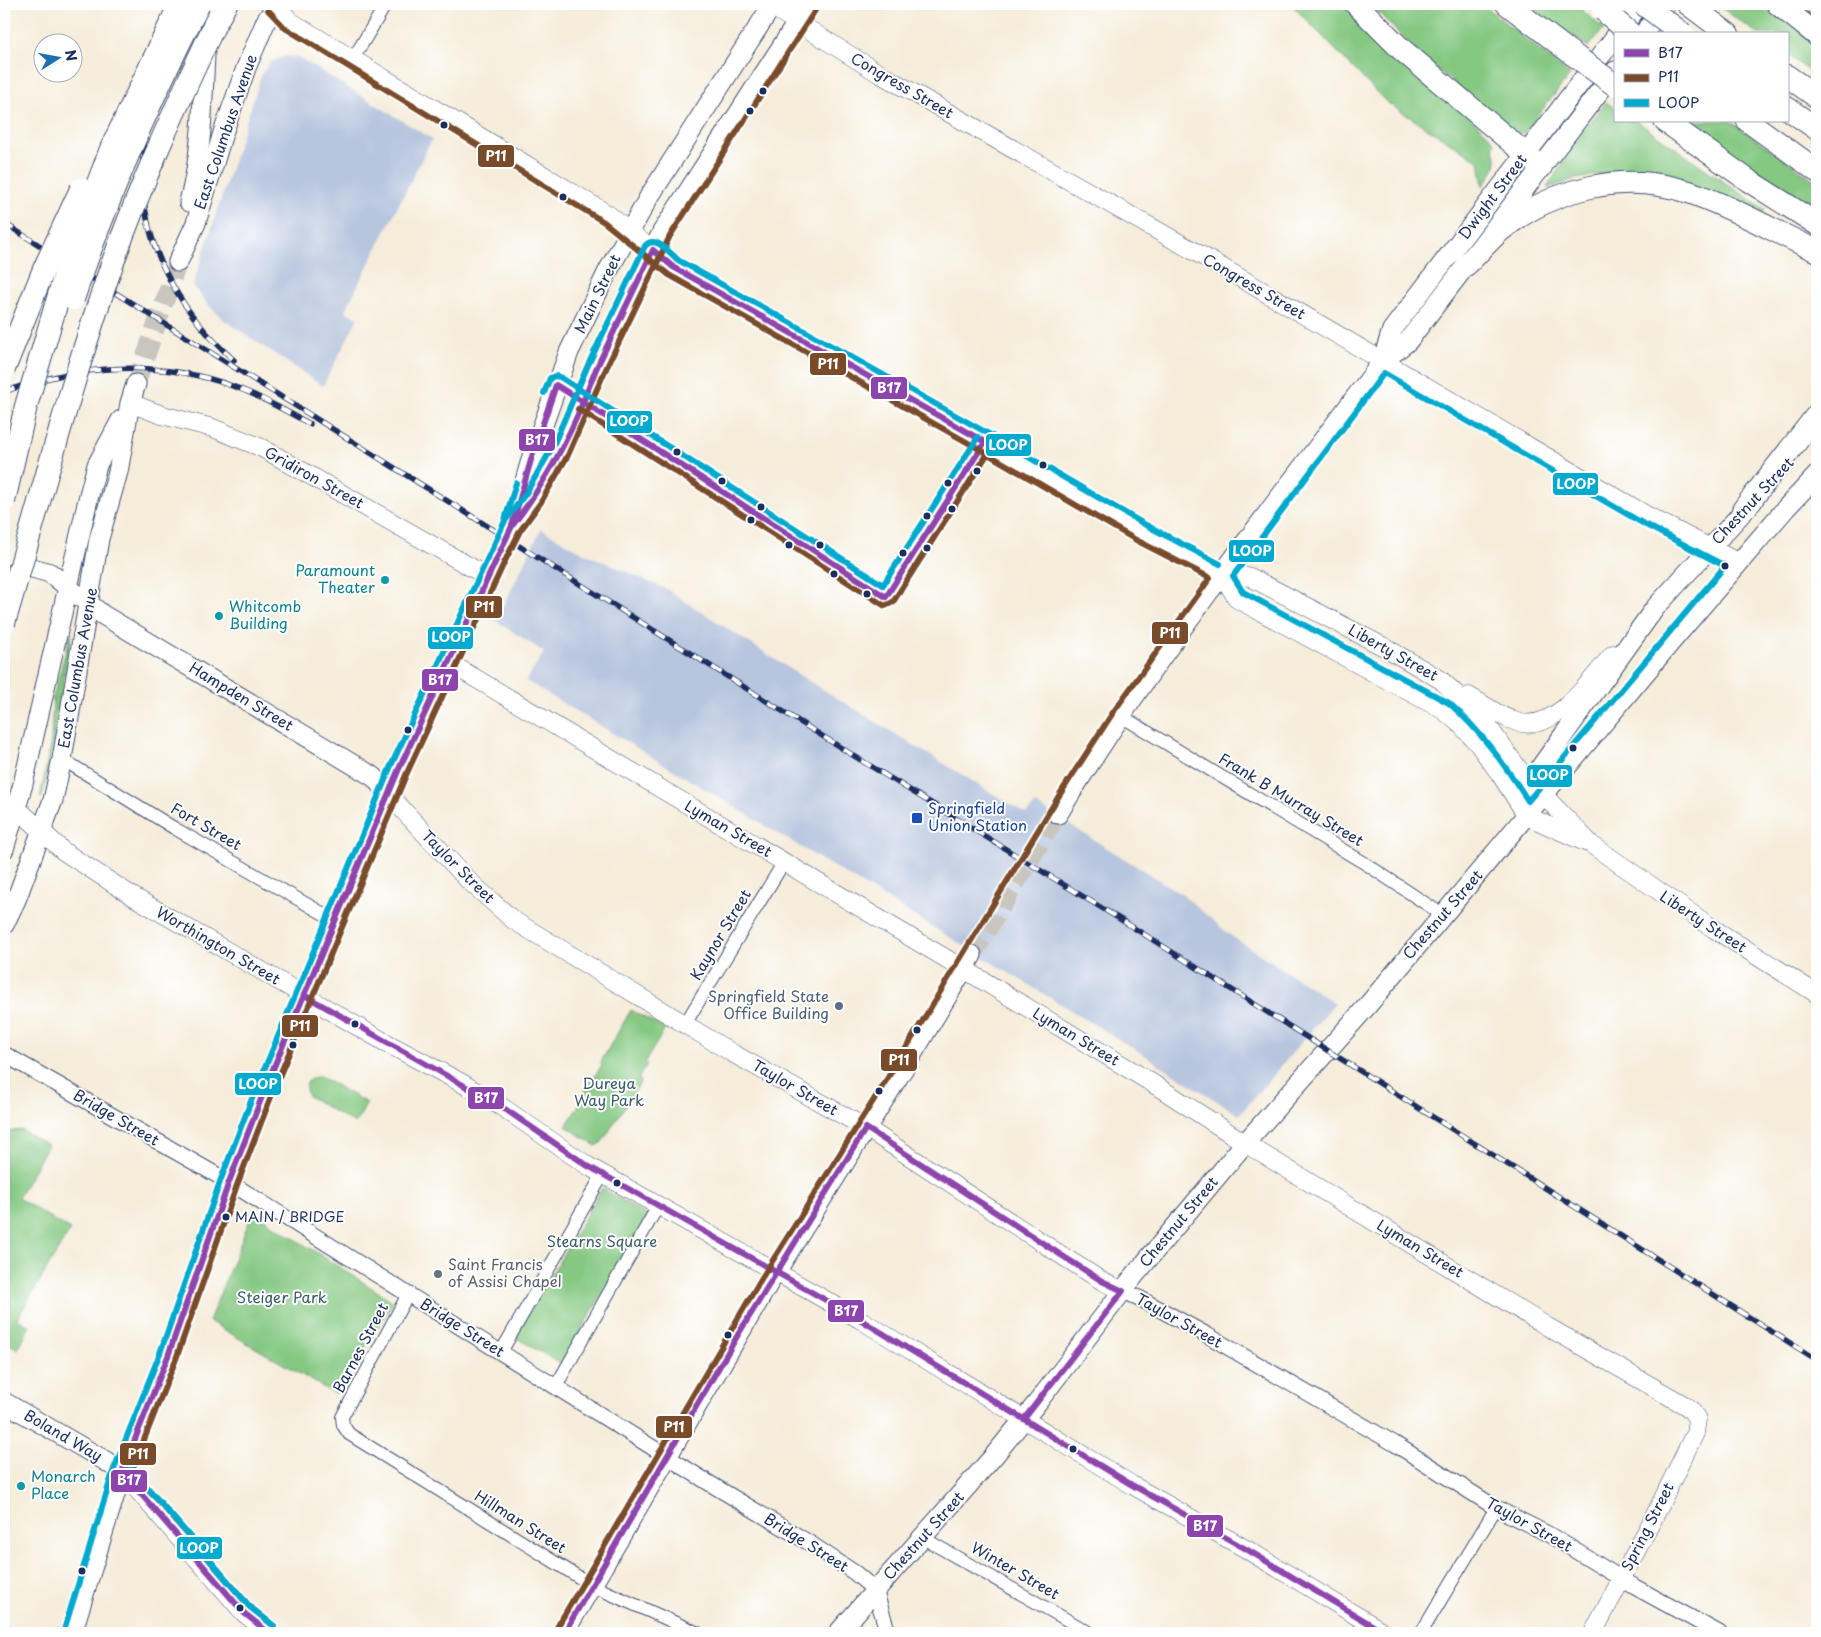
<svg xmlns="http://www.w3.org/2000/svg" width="1821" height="1637" font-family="'Playpen Sans',sans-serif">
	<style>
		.industrial { fill: #b7c5de }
		.green { fill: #84c881; stroke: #507c70 }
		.garden { fill: url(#garden-dots); stroke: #507c70 }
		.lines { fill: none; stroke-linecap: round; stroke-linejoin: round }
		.primary-tunnel { stroke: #c9c6c0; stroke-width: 19; stroke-dasharray: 19 9; stroke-linecap: butt }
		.minor-casing { stroke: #3c4b70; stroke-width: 14 }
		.tertiary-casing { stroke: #3c4b70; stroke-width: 17 }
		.secondary-casing { stroke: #3c4b70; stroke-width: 19 }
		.primary-casing { stroke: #3c4b70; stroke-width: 21 }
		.motorway-casing { stroke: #3c4b70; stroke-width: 24 }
		.minor { stroke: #fff; stroke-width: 12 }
		.tertiary { stroke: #fff; stroke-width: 15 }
		.secondary { stroke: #fff; stroke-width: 18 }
		.primary { stroke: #fff; stroke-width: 19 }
		.motorway { stroke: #fff; stroke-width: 22 }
		.rail-casing { stroke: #1b2f5e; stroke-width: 5.5 }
		.rail { stroke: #fff; stroke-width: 4; stroke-dasharray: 11; stroke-linecap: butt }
		.motorway-bridge-casing { stroke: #3c4b70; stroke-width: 24; stroke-linecap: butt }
		.motorway-bridge { stroke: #fff; stroke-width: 22 }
		.bus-1-casing { stroke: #fff; stroke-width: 10 }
		.bus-2-casing { stroke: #fff; stroke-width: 10 }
		.bus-3-casing { stroke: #fff; stroke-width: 10 }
		.bus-1 { stroke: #8e44ad; stroke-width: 6 }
		.bus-2 { stroke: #7a4b2a; stroke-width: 6 }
		.bus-3 { stroke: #00a9ce; stroke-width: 6 }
		.bus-dot { fill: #1b2f5e; stroke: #fff; stroke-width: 2 }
		.culture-dot { fill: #0f9aa8; stroke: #fff; stroke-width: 2 }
		.transit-dot { fill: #1a4fb4; stroke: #fff; stroke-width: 2 }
		.service-dot { fill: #5c6f8a; stroke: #fff; stroke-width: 2 }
		.worship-dot { fill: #6b7280; stroke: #fff; stroke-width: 2 }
		.labels { text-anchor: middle; stroke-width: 4; stroke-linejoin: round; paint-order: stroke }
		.bus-label { font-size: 14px; fill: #1b2f5e; stroke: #fff; text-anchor: start }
		.street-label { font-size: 15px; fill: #1b2f5e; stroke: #fff }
		.culture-label { font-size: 15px; fill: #0d838f; stroke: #fff; text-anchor: start }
		.transit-label { font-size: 15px; fill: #164399; stroke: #fff; text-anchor: start }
		.service-label { font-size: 15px; fill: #4e5e75; stroke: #fff; text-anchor: end }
		.park-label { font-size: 15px; fill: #3a5d68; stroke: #fff }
		.worship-label { font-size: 15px; fill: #5b616d; stroke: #fff; text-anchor: start }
		.line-badge { stroke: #fff; stroke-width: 2 }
		.badge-label { font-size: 14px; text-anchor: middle; font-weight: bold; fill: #fff }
	</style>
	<defs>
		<pattern id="garden-dots" width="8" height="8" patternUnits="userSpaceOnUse" patternTransform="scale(1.25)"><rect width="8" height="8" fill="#84c881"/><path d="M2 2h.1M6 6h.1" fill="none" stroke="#6ba36d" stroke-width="1.8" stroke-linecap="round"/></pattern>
	</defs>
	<rect width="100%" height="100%" fill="#fff"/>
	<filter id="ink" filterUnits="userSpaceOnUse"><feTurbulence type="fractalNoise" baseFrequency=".02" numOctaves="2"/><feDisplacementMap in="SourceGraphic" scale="10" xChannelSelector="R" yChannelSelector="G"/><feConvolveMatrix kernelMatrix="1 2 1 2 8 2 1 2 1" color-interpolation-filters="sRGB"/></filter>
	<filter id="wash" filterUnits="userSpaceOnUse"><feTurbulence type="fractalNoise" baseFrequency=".0096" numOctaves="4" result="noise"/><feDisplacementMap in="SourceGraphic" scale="20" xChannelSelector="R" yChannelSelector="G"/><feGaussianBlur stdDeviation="1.12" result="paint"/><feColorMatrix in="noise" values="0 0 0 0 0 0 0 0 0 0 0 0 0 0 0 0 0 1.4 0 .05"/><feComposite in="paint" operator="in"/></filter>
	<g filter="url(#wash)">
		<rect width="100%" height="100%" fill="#f5ecd9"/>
		<g class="industrial">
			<polygon points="287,56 298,57 303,60 432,139 345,311 358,318 323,386 224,320 208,305 193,285 262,73 271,61"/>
			<polygon points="541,529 584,553 666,589 796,673 1026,814 1036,804 1183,895 1230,935 1335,1003 1239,1115 1133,1048 526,681 544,652 496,621"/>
		</g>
		<g class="green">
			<path d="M1291,4H1347L1489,135L1495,143L1493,146C1500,164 1494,171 1483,186L1479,161L1386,102Z"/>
			<polygon points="1370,4 1482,4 1570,75 1524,133 1515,133 1424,59"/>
			<polygon points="1527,4 1576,4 1577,6 1604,29 1588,47 1562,28 1560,29"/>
			<polygon points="1719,4 1763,4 1817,45 1817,76 1787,55 1787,34 1758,34 1720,7"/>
			<polygon points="1789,4 1817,4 1817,25"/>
			<polygon points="1606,102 1615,108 1615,121 1636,121 1765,210 1762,214 1661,176 1631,171 1601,174 1572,180 1547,188 1580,135"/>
			<polygon points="1685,121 1730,121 1817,182 1817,210 1768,176 1766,178"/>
			<polygon points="631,1010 665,1029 645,1062 647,1064 639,1077 640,1083 604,1139 600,1144 596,1146 566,1126 581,1102 579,1100 602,1065 600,1063"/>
			<path d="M316,1077H321L367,1103L355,1124L308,1096C304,1087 306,1079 316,1077Z"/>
			<polygon points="21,1130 48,1145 18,1198 70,1230 17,1319 30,1326 18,1349 4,1341 4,1133 5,1132"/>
			<polygon points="602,1188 648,1216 561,1364 515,1337"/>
			<polygon points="253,1212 394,1302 335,1394 209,1321"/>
		</g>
		<polygon class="garden" points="72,633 49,766 42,797 40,798 51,740 53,698 70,635"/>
	</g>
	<g filter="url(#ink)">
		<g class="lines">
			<g class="primary-tunnel">
				<polyline points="136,384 178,262"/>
				<polyline points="972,955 1058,814"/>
			</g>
			<defs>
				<g id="minor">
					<polyline points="353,59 386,4"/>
					<polyline points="1121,716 1366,864 1443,915"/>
					<polyline points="62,759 174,828 336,921"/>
					<polyline points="685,1024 784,862"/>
					<polyline points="408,1294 342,1417 343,1425 349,1434 593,1586 698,1633"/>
					<polyline points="501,1352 603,1174"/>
					<polyline points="556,1386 658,1206"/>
					<polyline points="923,1538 1090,1633"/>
					<polyline points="1421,1633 1496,1508"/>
				</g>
				<g id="tertiary">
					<polyline points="4,1054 229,1182 709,1483 811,1544 855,1573 875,1590 888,1633"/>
					<polyline points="1123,1291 1139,1298 1207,1335 1395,1444 1496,1508 1548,1534 1635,1587 1719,1633"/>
				</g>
				<g id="secondary">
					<polyline points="275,4 290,21 609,215 673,267 985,442 1140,532 1223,575 1250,577 1388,649 1441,680 1482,718 1520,771 1592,845 1714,929 1817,994"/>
					<polyline points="771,6 880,74 1206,258 1648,516 1739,563"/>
					<polyline points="130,403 162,415 213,428 262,448 488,577"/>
					<polyline points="1223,575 1237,599 1443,710 1461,725 1478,744 1500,774 1527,816 1585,842"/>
					<polyline points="448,662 977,977 1152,1083 1251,1147 1548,1327 1686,1406 1691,1410 1697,1419 1695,1433 1653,1519 1593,1633"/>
					<path d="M1469,696C1485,705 1500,717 1517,722C1555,734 1591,679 1613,654"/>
					<polyline points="389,795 469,881 513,920 734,1054 866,1128 1061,1255 1102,1281 1123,1291"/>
					<polyline points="17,808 63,851 134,897 381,1040 460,1082 502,1107 588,1166 861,1320 1132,1485 1246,1549 1385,1633"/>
					<polyline points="122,1472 244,1613 269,1633"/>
				</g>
				<g id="primary">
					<polyline points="1617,34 1640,4"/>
					<polyline points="1643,34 1666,4"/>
					<path d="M189,202C207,137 201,70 209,4"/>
					<polyline points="178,262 196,223 223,133 246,68 266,21 277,4"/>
					<polyline points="1382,362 1392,330 1615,37"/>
					<polyline points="519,517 539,489 560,452 596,369 662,232 809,4"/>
					<polyline points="4,579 17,571 29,567 50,573 103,615 374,777 389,795"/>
					<path d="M1058,814C1154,656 1271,510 1382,362L1408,341L1615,71"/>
					<polyline points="1527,816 1532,783 1542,765 1655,608 1753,501"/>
					<polyline points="4,849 23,784 89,495 97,465 121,420"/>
					<polyline points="4,925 16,900 53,800 62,759 99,539 118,472 130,403 136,384"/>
					<polyline points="4,1402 104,1460 122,1472"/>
					<polyline points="72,1633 122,1472 168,1356 242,1146 282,1047 398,771 512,526 533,453 569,352 608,271 649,197 773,4"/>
					<polyline points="564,1633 769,1283 904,1068 972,955"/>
					<polyline points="838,1633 993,1457 1037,1403 1134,1276 1245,1143 1368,1005 1671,642 1786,508 1817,475"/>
				</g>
				<g id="motorway">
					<polyline points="1356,4 1401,49 1541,167"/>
					<polyline points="1507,4 1571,53"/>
					<polyline points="1688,4 1728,34"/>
					<polyline points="1778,4 1817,35"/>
					<polyline points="214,26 226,4"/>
					<polyline points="1787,76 1817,97"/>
					<polyline points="1787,108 1817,129"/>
					<polyline points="1665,121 1749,181 1817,224"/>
					<polyline points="1748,121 1817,171"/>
					<path d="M1467,264C1479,252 1490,239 1502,229C1556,187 1624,171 1689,192C1733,207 1775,232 1817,251"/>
					<polyline points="1743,510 1817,415"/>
				</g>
			</defs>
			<use href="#minor" class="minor-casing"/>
			<use href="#tertiary" class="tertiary-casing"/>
			<use href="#secondary" class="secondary-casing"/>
			<use href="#primary" class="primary-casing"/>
			<use href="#motorway" class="motorway-casing"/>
			<use href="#minor" class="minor"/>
			<use href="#tertiary" class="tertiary"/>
			<use href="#secondary" class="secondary"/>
			<use href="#primary" class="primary"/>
			<use href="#motorway" class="motorway"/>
			<defs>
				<g id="rail">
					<path d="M152,67C147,107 141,149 143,189C147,256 185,317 234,360"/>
					<polyline points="4,223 851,754 1123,921 1817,1360"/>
					<path d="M4,392C78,364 160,359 235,387C261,396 285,411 310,424"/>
				</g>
			</defs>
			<use href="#rail" class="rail-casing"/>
			<use href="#rail" class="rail"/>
			<defs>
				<g id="motorway-bridge">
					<polyline points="1643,4 1683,34"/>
					<polyline points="1603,10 1631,34"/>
					<polyline points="1571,53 1615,85"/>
					<path d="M73,299C107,198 150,99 199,4"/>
					<polyline points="4,369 44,269 81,189"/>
					<polyline points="4,501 26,406 72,251 111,149 180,4"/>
					<path d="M4,623C38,509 68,393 107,279C137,192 175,109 214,26"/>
				</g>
			</defs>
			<use href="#motorway-bridge" class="motorway-bridge-casing"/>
			<use href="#motorway-bridge" class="motorway-bridge"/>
			<defs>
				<g id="bus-1">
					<polygon points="653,250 673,267 985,442 886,597 583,402 596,369"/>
					<polyline points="512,526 533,453 556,385 583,402"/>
					<path d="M512,526C542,487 565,447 583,402"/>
					<polyline points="304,995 502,1107 588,1166 861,1320 1132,1485 1246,1549 1385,1633"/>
					<polyline points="269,1633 244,1613 122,1472 168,1356 229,1182 268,1081 398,771 512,526"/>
					<polyline points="564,1633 739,1333 866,1128 1061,1255 1102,1281 1123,1291 1024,1419"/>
				</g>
				<g id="bus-2">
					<polyline points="268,10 285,28 604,222 669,275 981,450 1136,540 1210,578 1114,711 1060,794 897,1063 761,1279 556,1629"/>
					<polyline points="578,409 885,606 893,602 992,447"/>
					<polyline points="274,1626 250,1607 132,1470 176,1359 237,1185 276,1084 406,775 504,563 520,531 541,502 568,455 604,373 670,236 816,9"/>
				</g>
				<g id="bus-3">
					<path d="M1384,373L1644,524L1725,566L1528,801C1505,765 1481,731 1449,703L1243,592L1233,576Z"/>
					<polyline points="544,393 550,378 555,376 560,377 883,585 978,437"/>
					<path d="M505,521L526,493L552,448L588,365L645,246C655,234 670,253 678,260L989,434L1144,524L1220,564"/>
					<polyline points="129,1466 250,1607 274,1626"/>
					<polyline points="64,1630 114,1469 160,1353 221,1179 249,1106 390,768 504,523 516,483"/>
				</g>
			</defs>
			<use href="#bus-1" class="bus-1-casing"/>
			<use href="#bus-2" class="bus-2-casing"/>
			<use href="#bus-3" class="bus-3-casing"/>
			<use href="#bus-1" class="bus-1"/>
			<use href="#bus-2" class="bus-2"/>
			<use href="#bus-3" class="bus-3"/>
		</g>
	</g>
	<g class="bus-dot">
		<circle cx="763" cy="91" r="4.5"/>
		<circle cx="750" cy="111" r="4.5"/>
		<circle cx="444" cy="125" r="4.5"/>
		<circle cx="563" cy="197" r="4.5"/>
		<circle cx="677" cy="452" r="4.5"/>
		<circle cx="1043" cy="465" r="4.5"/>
		<circle cx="977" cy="471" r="4.5"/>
		<circle cx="722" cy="481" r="4.5"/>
		<circle cx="948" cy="483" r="4.5"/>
		<circle cx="761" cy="507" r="4.5"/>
		<circle cx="952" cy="509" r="4.5"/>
		<circle cx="927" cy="516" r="4.5"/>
		<circle cx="751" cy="520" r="4.5"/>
		<circle cx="789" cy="545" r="4.5"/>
		<circle cx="820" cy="545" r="4.5"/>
		<circle cx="927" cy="548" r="4.5"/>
		<circle cx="903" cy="553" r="4.5"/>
		<circle cx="1725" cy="566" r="4.5"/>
		<circle cx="834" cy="574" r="4.5"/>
		<circle cx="867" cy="594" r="4.5"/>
		<circle cx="408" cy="730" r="4.5"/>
		<circle cx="1573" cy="748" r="4.5"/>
		<circle cx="355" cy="1024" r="4.5"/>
		<circle cx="917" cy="1030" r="4.5"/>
		<circle cx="293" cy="1045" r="4.5"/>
		<circle cx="879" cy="1091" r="4.5"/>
		<circle cx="617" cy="1183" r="4.5"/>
		<circle cx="226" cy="1217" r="4.5"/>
		<circle cx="728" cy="1335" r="4.5"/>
		<circle cx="1073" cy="1449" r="4.5"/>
		<circle cx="82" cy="1571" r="4.5"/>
		<circle cx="240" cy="1608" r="4.5"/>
	</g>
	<g class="culture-dot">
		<circle cx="385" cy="580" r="5"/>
		<circle cx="219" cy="616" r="5"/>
		<circle cx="21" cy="1486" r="5"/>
	</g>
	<rect class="transit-dot" x="911" y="812" width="12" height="12" rx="2.5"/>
	<circle class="service-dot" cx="839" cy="1006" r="5"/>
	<circle class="worship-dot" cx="438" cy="1274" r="5"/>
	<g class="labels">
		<g class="bus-label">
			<text x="235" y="1222">MAIN / BRIDGE</text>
		</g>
		<g class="street-label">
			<text transform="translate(902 86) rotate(30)" y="5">Congress Street</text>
			<text transform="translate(226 132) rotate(-71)" y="5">East Columbus Avenue</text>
			<text transform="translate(1493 197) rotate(-53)" y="5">Dwight Street</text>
			<text transform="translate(1254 287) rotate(30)" y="5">Congress Street</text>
			<text transform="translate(598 294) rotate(-64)" y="5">Main Street</text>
			<text transform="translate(314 478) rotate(29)" y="5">Gridiron Street</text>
			<text transform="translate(1753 501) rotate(-47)" y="5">Chestnut Street</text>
			<text transform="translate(1393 653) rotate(29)" y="5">Liberty Street</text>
			<text transform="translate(78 668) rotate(-80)" y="5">East Columbus Avenue</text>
			<text transform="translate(241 697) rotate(31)" y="5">Hampden Street</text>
			<text transform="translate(1291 800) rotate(31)" y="5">Frank B Murray Street</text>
			<text transform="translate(206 827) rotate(30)" y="5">Fort Street</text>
			<text transform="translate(728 829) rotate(30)" y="5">Lyman Street</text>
			<text transform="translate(458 867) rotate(45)" y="5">Taylor Street</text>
			<text transform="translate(1443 915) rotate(-49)" y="5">Chestnut Street</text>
			<text transform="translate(1703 922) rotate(33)" y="5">Liberty Street</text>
			<text transform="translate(721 935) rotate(-59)" y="5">Kaynor Street</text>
			<text transform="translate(218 946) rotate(30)" y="5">Worthington Street</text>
			<text transform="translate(1076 1037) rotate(31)" y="5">Lyman Street</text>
			<text transform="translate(795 1088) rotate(30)" y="5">Taylor Street</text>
			<text transform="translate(116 1118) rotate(30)" y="5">Bridge Street</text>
			<text transform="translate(1179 1222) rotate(-50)" y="5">Chestnut Street</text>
			<text transform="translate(1420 1249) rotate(31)" y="5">Lyman Street</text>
			<text transform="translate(1179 1321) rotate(29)" y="5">Taylor Street</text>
			<text transform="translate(462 1328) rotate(32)" y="5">Bridge Street</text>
			<text transform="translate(361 1348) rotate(-62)" y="5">Barnes Street</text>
			<text transform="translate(63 1436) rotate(30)" y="5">Boland Way</text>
			<text transform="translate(520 1522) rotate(32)" y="5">Hillman Street</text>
			<text transform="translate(1529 1525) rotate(29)" y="5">Taylor Street</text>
			<text transform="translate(1648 1527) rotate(-63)" y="5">Spring Street</text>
			<text transform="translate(924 1536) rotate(-48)" y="5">Chestnut Street</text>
			<text transform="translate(806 1543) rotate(32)" y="5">Bridge Street</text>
			<text transform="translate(1015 1571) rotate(30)" y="5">Winter Street</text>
		</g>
		<g class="culture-label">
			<text x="375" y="576" text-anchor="end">Paramount<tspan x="375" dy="17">Theater</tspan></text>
			<text x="229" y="612">Whitcomb<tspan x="229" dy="17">Building</tspan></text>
			<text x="31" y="1482">Monarch<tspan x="31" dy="17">Place</tspan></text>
		</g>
		<g class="transit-label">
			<text x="928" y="814">Springfield<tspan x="928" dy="17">Union Station</tspan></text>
		</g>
		<g class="service-label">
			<text x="829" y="1002">Springfield State<tspan x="829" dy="17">Office Building</tspan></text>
		</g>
		<g class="park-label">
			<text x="609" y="1089">Dureya<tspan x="609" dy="17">Way Park</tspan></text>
			<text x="602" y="1247">Stearns Square</text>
			<text x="282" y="1303">Steiger Park</text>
		</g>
		<g class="worship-label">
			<text x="448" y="1270">Saint Francis<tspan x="448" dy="17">of Assisi Chapel</tspan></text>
		</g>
	</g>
	<g class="line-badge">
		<rect x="477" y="144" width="38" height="24" rx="5" fill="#7a4b2a"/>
		<rect x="809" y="352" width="38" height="24" rx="5" fill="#7a4b2a"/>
		<rect x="870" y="376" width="38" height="24" rx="5" fill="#8e44ad"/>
		<rect x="606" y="410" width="47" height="24" rx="5" fill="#00a9ce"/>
		<rect x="518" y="428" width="38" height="24" rx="5" fill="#8e44ad"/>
		<rect x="985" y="433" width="47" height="24" rx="5" fill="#00a9ce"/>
		<rect x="1552" y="472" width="47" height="24" rx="5" fill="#00a9ce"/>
		<rect x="1228" y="539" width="47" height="24" rx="5" fill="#00a9ce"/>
		<rect x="465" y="595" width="38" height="24" rx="5" fill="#7a4b2a"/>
		<rect x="1151" y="621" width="38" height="24" rx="5" fill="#7a4b2a"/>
		<rect x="427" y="626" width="47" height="24" rx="5" fill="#00a9ce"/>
		<rect x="421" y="668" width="38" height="24" rx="5" fill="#8e44ad"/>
		<rect x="1526" y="764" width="47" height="24" rx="5" fill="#00a9ce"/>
		<rect x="281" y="1014" width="38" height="24" rx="5" fill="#7a4b2a"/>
		<rect x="880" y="1048" width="38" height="24" rx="5" fill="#7a4b2a"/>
		<rect x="234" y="1072" width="48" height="24" rx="5" fill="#00a9ce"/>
		<rect x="467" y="1086" width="38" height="24" rx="5" fill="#8e44ad"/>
		<rect x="827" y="1299" width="38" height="24" rx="5" fill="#8e44ad"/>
		<rect x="655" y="1415" width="38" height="24" rx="5" fill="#7a4b2a"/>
		<rect x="119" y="1442" width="38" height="24" rx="5" fill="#7a4b2a"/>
		<rect x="110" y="1469" width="38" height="24" rx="5" fill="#8e44ad"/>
		<rect x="1186" y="1514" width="38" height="24" rx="5" fill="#8e44ad"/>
		<rect x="176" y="1536" width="47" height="24" rx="5" fill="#00a9ce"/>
	</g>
	<g class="badge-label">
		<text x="496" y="161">P11</text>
		<text x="828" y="369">P11</text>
		<text x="889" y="393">B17</text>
		<text x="629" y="426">LOOP</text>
		<text x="537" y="445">B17</text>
		<text x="1008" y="450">LOOP</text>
		<text x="1576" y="489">LOOP</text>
		<text x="1252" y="556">LOOP</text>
		<text x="484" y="612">P11</text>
		<text x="1170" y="638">P11</text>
		<text x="451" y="642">LOOP</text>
		<text x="440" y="685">B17</text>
		<text x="1549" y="780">LOOP</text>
		<text x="300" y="1031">P11</text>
		<text x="899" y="1065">P11</text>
		<text x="258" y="1089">LOOP</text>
		<text x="486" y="1103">B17</text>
		<text x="846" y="1316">B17</text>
		<text x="674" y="1432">P11</text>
		<text x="138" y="1459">P11</text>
		<text x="129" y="1485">B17</text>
		<text x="1205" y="1531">B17</text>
		<text x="199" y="1553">LOOP</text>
	</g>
	<rect width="1821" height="1637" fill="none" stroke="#fff" stroke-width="20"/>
	<rect x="1614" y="32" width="175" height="90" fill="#ffffff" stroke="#a4acbf"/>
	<rect x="1624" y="49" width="25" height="8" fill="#8e44ad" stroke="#a4acbf"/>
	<text x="1658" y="58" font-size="15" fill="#1b2f5e">B17</text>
	<rect x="1624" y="74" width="25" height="8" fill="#7a4b2a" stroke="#a4acbf"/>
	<text x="1658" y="82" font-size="15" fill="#1b2f5e">P11</text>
	<rect x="1624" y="99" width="25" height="8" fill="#00a9ce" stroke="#a4acbf"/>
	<text x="1658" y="108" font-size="15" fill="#1b2f5e">LOOP</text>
	<g transform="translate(58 58) rotate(79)"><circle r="24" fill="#ffffff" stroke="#a4acbf"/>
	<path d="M0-4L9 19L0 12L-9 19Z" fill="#1f6fb2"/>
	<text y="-8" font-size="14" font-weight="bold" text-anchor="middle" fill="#1b2f5e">N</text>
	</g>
</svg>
